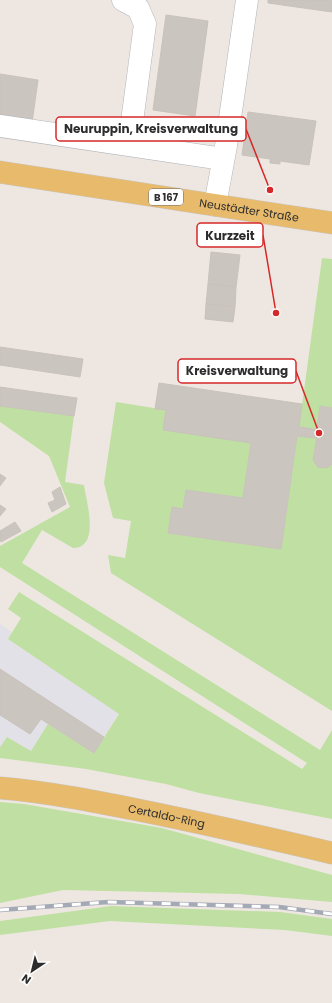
<svg xmlns="http://www.w3.org/2000/svg" width="332" height="1003" font-family="Poppins,sans-serif">
	<style>
		.industrial { fill: #e2e1e7 }
		.green { fill: #bfe0a2 }
		.building { fill: #cac5bf; stroke: #c9c2bb }
		.lines { fill: none; stroke-linecap: round; stroke-linejoin: round }
		.minor-casing { stroke: #b1b5bc; stroke-width: 23 }
		.major-casing { stroke: #c8c8c8; stroke-width: 23 }
		.minor { stroke: #fff; stroke-width: 22 }
		.major { stroke: #e8ba6c; stroke-width: 22 }
		.rail-casing { stroke: #a4a9b6; stroke-width: 4.5 }
		.rail { stroke: #fff; stroke-width: 3; stroke-dasharray: 9; stroke-linecap: butt }
		.labels { text-anchor: middle; stroke-width: 4; stroke-linejoin: round; paint-order: stroke }
		.shield { fill: #fff; stroke: #6c6c6c; stroke-width: 1 }
		.shield-label { font-size: 10px; font-weight: bold; fill: #2d2d2d }
		.street-label { font-size: 11px; fill: #2d2d2d; stroke: #fff }
		.leader { fill: none; stroke: #d62828; stroke-width: 1.5 }
		.callout-dot { fill: #d62828; stroke: #fff; stroke-width: 1.5 }
		.callout { fill: #fff; stroke: #d62828; stroke-width: 1.5 }
		.callout-label { font-size: 12px; text-anchor: middle; font-weight: bold; fill: #2d2d2d }
	</style>
	<rect width="100%" height="100%" fill="#eee7e1"/>
	<polygon class="industrial" points="0,624 12,632 8,639 119,713 94,753 31,751 7,737 0,747"/>
	<g class="green">
		<polygon points="322,258 332,259 332,408 320,406 317,430 299,427"/>
		<polygon points="116,402 166,410 251,443 243,498 186,490 183,509 172,507 168,533 281,549 297,436 317,438 313,460 332,464 332,711 111,573 108,555 125,558 131,521 113,518 104,483"/>
		<path d="M0,406L74,416L65,482L84,485C86,499 96,533 84,544C81,547 77,548 73,548L42,530L22,563L320,750L332,730V819L199,793L166,784L86,769L0,758V747L7,737L31,751L48,724L94,753L119,714L8,639L21,618L8,609L19,592L302,769L307,763L0,567V546L70,507L49,456L0,422Z"/>
		<polygon points="0,802 24,804 162,828 332,875 332,902 239,894 63,890 0,903"/>
		<polygon points="111,906 280,912 332,919 332,936 285,930 110,921 0,935 0,921"/>
	</g>
	<g class="building">
		<polygon points="268,0 332,0 332,12 268,3"/>
		<polygon points="166,15 208,21 195,116 153,110"/>
		<polygon points="0,74 38,80 32,123 0,118"/>
		<polygon points="248,112 316,121 309,165 280,161 280,164 270,163 270,159 242,155"/>
		<polygon points="211,252 240,255 236,287 208,284"/>
		<polygon points="208,284 236,287 235,307 206,304"/>
		<polygon points="206,304 235,307 233,322 205,319"/>
		<polygon points="0,347 83,359 80,377 0,365"/>
		<polygon points="159,383 302,404 299,427 307,428 305,437 297,436 281,549 168,533 172,507 183,509 186,490 243,498 251,443 163,430 166,410 155,409"/>
		<polygon points="0,387 77,398 74,416 0,406"/>
		<polygon points="320,406 332,408 332,464 327,468 318,467 313,460 317,438 305,437 307,428 317,430"/>
		<polygon points="0,474 6,478 0,486"/>
		<polygon points="60,487 66,504 52,512 48,503 55,500 52,492"/>
		<polygon points="0,505 6,509 0,516"/>
		<polygon points="15,522 21,531 1,542 0,540 0,531"/>
		<polygon points="0,669 104,737 94,753 41,719 30,734 0,715"/>
	</g>
	<g class="lines">
		<defs>
			<g id="minor">
				<polyline points="123,0 138,8 145,24 129,144"/>
				<polyline points="0,126 223,159"/>
				<polyline points="215,205 226,146 247,0"/>
			</g>
			<g id="major">
				<path id="s1" d="M0,172L332,223"/>
				<path id="s2" d="M0,788C47,792 93,801 138,810C203,823 268,838 332,853"/>
			</g>
		</defs>
		<use href="#minor" class="minor-casing"/>
		<use href="#major" class="major-casing"/>
		<use href="#minor" class="minor"/>
		<use href="#major" class="major"/>
		<defs>
			<polyline id="rail" points="0,910 108,902 279,907 332,914"/>
		</defs>
		<use href="#rail" class="rail-casing"/>
		<use href="#rail" class="rail"/>
	</g>
	<g class="labels">
		<rect class="shield" x="149" y="189" width="34" height="16" rx="3"/>
		<g class="shield-label">
			<text x="166" y="201">B 167</text>
		</g>
		<g class="street-label">
			<text dy="4" stroke="none"><textPath href="#s1" startOffset="252">Neustädter Straße</textPath></text>
			<text dy="4" stroke="none"><textPath href="#s2" startOffset="169">Certaldo-Ring</textPath></text>
		</g>
	</g>
	<path class="leader" d="M270 190L246 129M276 313L263 235M319 433L296 371"/>
	<g class="callout-dot">
		<circle cx="270" cy="190" r="4"/>
		<circle cx="276" cy="313" r="4"/>
		<circle cx="319" cy="433" r="4"/>
	</g>
	<g class="callout">
		<rect x="56" y="117" width="190" height="24" rx="4"/>
		<rect x="197" y="223" width="66" height="24" rx="4"/>
		<rect x="178" y="359" width="118" height="24" rx="4"/>
	</g>
	<g class="callout-label">
		<text x="151" y="133">Neuruppin, Kreisverwaltung</text>
		<text x="230" y="240">Kurzzeit</text>
		<text x="237" y="375">Kreisverwaltung</text>
	</g>
	<g transform="translate(32 971) rotate(215)" stroke="#ffffff" stroke-width="3" paint-order="stroke">
	<path d="M0-3L7 15L0 10L-7 15Z" fill="#2d2d2d"/>
	<text y="-6" font-size="11" font-weight="bold" text-anchor="middle" fill="#2d2d2d">N</text>
	</g>
</svg>
